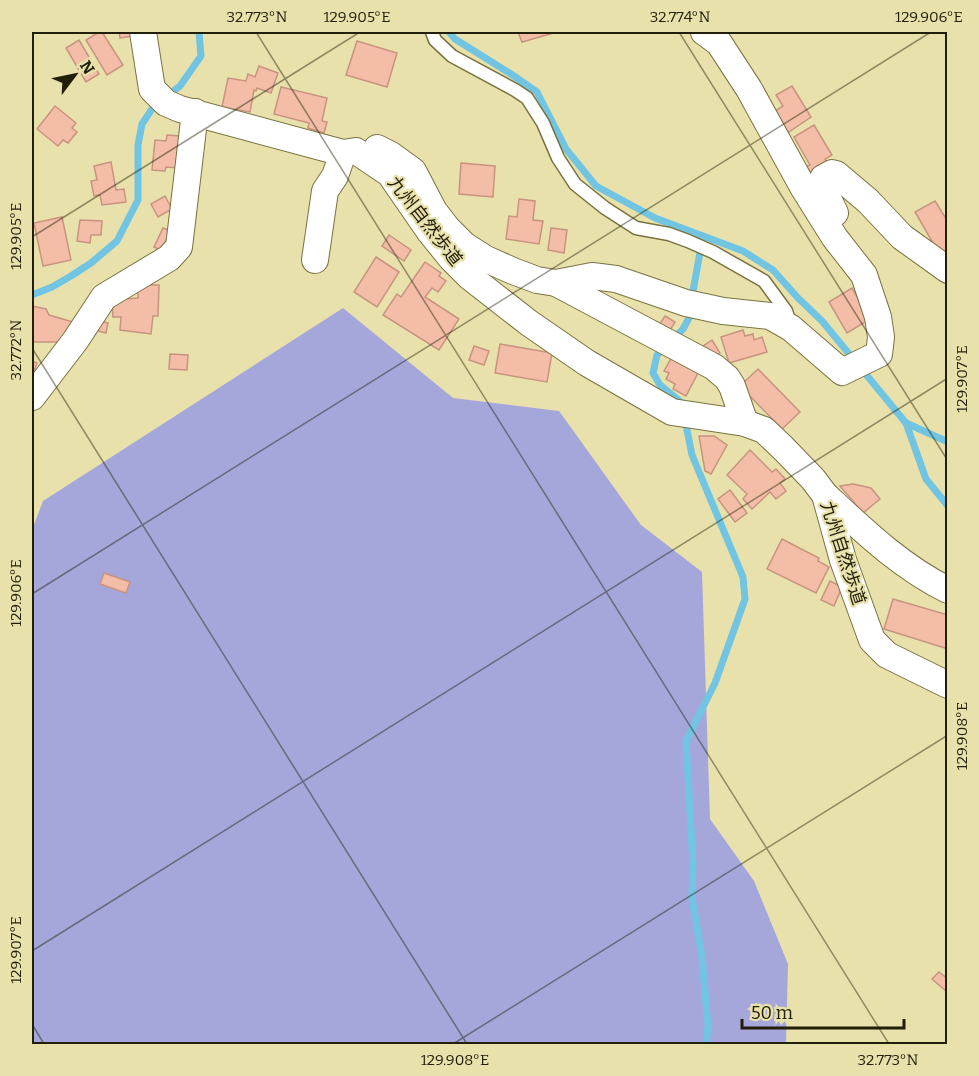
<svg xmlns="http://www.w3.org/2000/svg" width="979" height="1076" font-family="Bitter,'Noto Sans JP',serif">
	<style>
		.green { fill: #a5a7db }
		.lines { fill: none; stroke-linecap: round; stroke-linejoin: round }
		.stream { stroke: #71c5e2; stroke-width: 7 }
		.building { fill: #f4bda7; stroke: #c89480; stroke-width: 1.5 }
		.lane-casing { stroke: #797341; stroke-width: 15 }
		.street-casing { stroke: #797341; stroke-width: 28 }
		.lane { stroke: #fff; stroke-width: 12 }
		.street { stroke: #fff; stroke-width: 26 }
		.ticks { fill: none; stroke: #211e09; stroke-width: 1.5; stroke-opacity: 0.45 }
		.labels { text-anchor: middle; stroke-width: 4.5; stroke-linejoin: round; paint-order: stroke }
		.street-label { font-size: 18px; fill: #211e09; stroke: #e8e1ab }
		.neatline { fill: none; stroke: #211e09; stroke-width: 2 }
		.ticks-label { font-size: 15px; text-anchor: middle; fill: #211e09 }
	</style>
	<rect width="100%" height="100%" fill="#e8e1ab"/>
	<polygon class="green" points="343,308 453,398 559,411 641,525 702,572 710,819 754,881 788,964 786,1044 32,1044 32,530 43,501"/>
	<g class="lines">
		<g class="stream">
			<polyline points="449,32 455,39 511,74 537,92 566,149 596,186 655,218 743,251 773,270 798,298 822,321 906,423 948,442"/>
			<polyline points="32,295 52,287 71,276 91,263 117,241 138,200 138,145 142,124 154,106 180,86 201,56 199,32"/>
			<polyline points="673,339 683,329 690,316 693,291 703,236"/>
			<polyline points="666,347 657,355 653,373 660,385 682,403 682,406"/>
			<polyline points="685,420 692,455 743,577 745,599 715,683 686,741 693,864 692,898 702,957 708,1027 706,1044"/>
			<polyline points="906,423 926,479 948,506"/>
		</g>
	</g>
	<g class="building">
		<polygon points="99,32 102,32 123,65 107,75 86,40"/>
		<polygon points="119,32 133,32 134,36 120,38"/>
		<polygon points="518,32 557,32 522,42"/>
		<polygon points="79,40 99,74 86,82 66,48"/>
		<polygon points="357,41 397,53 387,87 346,75"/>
		<polygon points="259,66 278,73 271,93 257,88 256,91 254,90 250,112 222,107 228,78 246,81 248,74 255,77"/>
		<polygon points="792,86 811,117 786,134 772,113 783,106 776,95"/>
		<polygon points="281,87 327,98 322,121 327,122 324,133 308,128 309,123 274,114"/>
		<polygon points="55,106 76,123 72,128 77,132 68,143 63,140 58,146 37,129"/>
		<polygon points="814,125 832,155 825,159 829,165 811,176 805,167 810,165 794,137"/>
		<polygon points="167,135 180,136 179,168 166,167 165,171 152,170 155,140 166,141"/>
		<polygon points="111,162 116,190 124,189 126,202 102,205 100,195 94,196 91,181 97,180 94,166"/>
		<polygon points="461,163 495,166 493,197 459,194"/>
		<polygon points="165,196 172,209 158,217 151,204"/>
		<polygon points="519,199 535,201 533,220 543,221 539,244 506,239 509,216 517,217"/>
		<polygon points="935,201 948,222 948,260 944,262 915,212"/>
		<polygon points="62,217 71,260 43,266 34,223"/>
		<polygon points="80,220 102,221 101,235 91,235 90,243 77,241"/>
		<polygon points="163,228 171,231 161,250 154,247"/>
		<polygon points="551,228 567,230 564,253 548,250"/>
		<polygon points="389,235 411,250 404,261 382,246"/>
		<polygon points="376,257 399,272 377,307 354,292"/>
		<polygon points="425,262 441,273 439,276 446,281 438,292 432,288 425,297 459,319 439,350 383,315 397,294 401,297"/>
		<polygon points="138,285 159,285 158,316 153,316 151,334 120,330 121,317 113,317 112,300 138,298"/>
		<polygon points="852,288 870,319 847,333 829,302"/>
		<polygon points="32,306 46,309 49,315 73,322 63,342 32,342"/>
		<polygon points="665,316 675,322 668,334 657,328"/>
		<polygon points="97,320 108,323 106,333 94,330"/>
		<polygon points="743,330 745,336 753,334 754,340 762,337 767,352 729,363 721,337"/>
		<polygon points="712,340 720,353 711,359 703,346"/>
		<polygon points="500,344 552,353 547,382 495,373"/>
		<polygon points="474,346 489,351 484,365 469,360"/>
		<polygon points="170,354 188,355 187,370 169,369"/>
		<polygon points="673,355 700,369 686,396 673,389 675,384 666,379 669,373 664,371"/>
		<polygon points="32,361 37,363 32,377"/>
		<polygon points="758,369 800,412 782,429 740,386"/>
		<polygon points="699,436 714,436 727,445 711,474 705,471"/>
		<polygon points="750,450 772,472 776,469 785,479 780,483 786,491 776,499 770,492 752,509 743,499 747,494 727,475"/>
		<polygon points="853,484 871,488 880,499 863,513 840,486"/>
		<polygon points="730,490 747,513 735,522 718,499"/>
		<polygon points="782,539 819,558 818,561 829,567 816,593 767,569"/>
		<polygon points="104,573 130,582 126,593 100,584"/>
		<polygon points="830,581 842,587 834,606 821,600"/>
		<polygon points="893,599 948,615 948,649 884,629"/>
		<polygon points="939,972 948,979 947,992 932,979"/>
	</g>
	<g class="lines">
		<defs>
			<polyline id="lane" points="432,32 435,40 452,56 515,90 527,98 543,123 558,158 575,184 605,208 636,228 669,234 688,241 713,252 764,281 786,311 791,326"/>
			<g id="street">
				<polyline points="143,32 152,89 166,103 180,109 343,153 356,151 390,174 430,232 451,258 470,277 529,323 587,363 672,412 745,423 764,430 783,448 813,479 825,495 843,560 872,640 887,655 948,685"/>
				<polyline points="377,148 391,155 413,171 434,211 448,229 464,245 486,259 513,271 537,280 556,283 592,276 616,279 686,303 723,311 770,316 791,328 842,372 879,354 881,337 878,317 864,275 835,238 803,187 749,89 719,43 704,32"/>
				<polyline points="835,213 821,184 823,178 832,173 836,174 868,201 902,237 948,270"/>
				<polyline points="315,260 325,191 335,176 343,153"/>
				<polyline points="556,283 714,367 727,378 732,386 745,423"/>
				<polyline points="32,397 75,341 104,297 169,258 179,247 195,112"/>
				<path d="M825,495C863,530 901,567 948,590"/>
			</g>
		</defs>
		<use href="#lane" class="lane-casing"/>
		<use href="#street" class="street-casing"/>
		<use href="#lane" class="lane"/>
		<use href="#street" class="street"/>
	</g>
	<path class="ticks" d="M256,32L889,1044M679,32L948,461M32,237L360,32M32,348L467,1044M32,594L931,32M32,951L948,378M32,1024L44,1044M453,1044L948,735"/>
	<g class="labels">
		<g class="street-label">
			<text transform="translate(425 221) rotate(52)" y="6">九州自然歩道</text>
			<text transform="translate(843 553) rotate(72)" y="6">九州自然歩道</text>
		</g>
	</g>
	<rect width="979" height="1076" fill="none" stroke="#e8e1ab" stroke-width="66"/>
	<g transform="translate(75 75) rotate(58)" stroke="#e8e1ab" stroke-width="4.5" paint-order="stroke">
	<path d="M0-4.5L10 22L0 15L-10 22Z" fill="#211e09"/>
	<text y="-9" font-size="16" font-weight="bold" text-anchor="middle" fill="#211e09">N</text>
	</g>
	<path d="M742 1019v9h162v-9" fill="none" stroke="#211e09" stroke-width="3"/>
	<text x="751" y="1019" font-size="18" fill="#211e09" stroke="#e8e1ab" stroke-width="4.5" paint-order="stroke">50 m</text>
	<rect x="33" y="33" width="913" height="1010" class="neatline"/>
	<g class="ticks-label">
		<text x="257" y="22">32.773°N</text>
		<text x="357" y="22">129.905°E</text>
		<text x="680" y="22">32.774°N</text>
		<text x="929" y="22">129.906°E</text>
		<text transform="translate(16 236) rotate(-90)" y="5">129.905°E</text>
		<text transform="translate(16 350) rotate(-90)" y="5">32.772°N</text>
		<text transform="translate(962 379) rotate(-90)" y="5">129.907°E</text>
		<text transform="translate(16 593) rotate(-90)" y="5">129.906°E</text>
		<text transform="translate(962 736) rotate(-90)" y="5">129.908°E</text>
		<text transform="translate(16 950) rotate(-90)" y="5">129.907°E</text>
		<text x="455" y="1065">129.908°E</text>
		<text x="888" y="1065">32.773°N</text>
	</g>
</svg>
